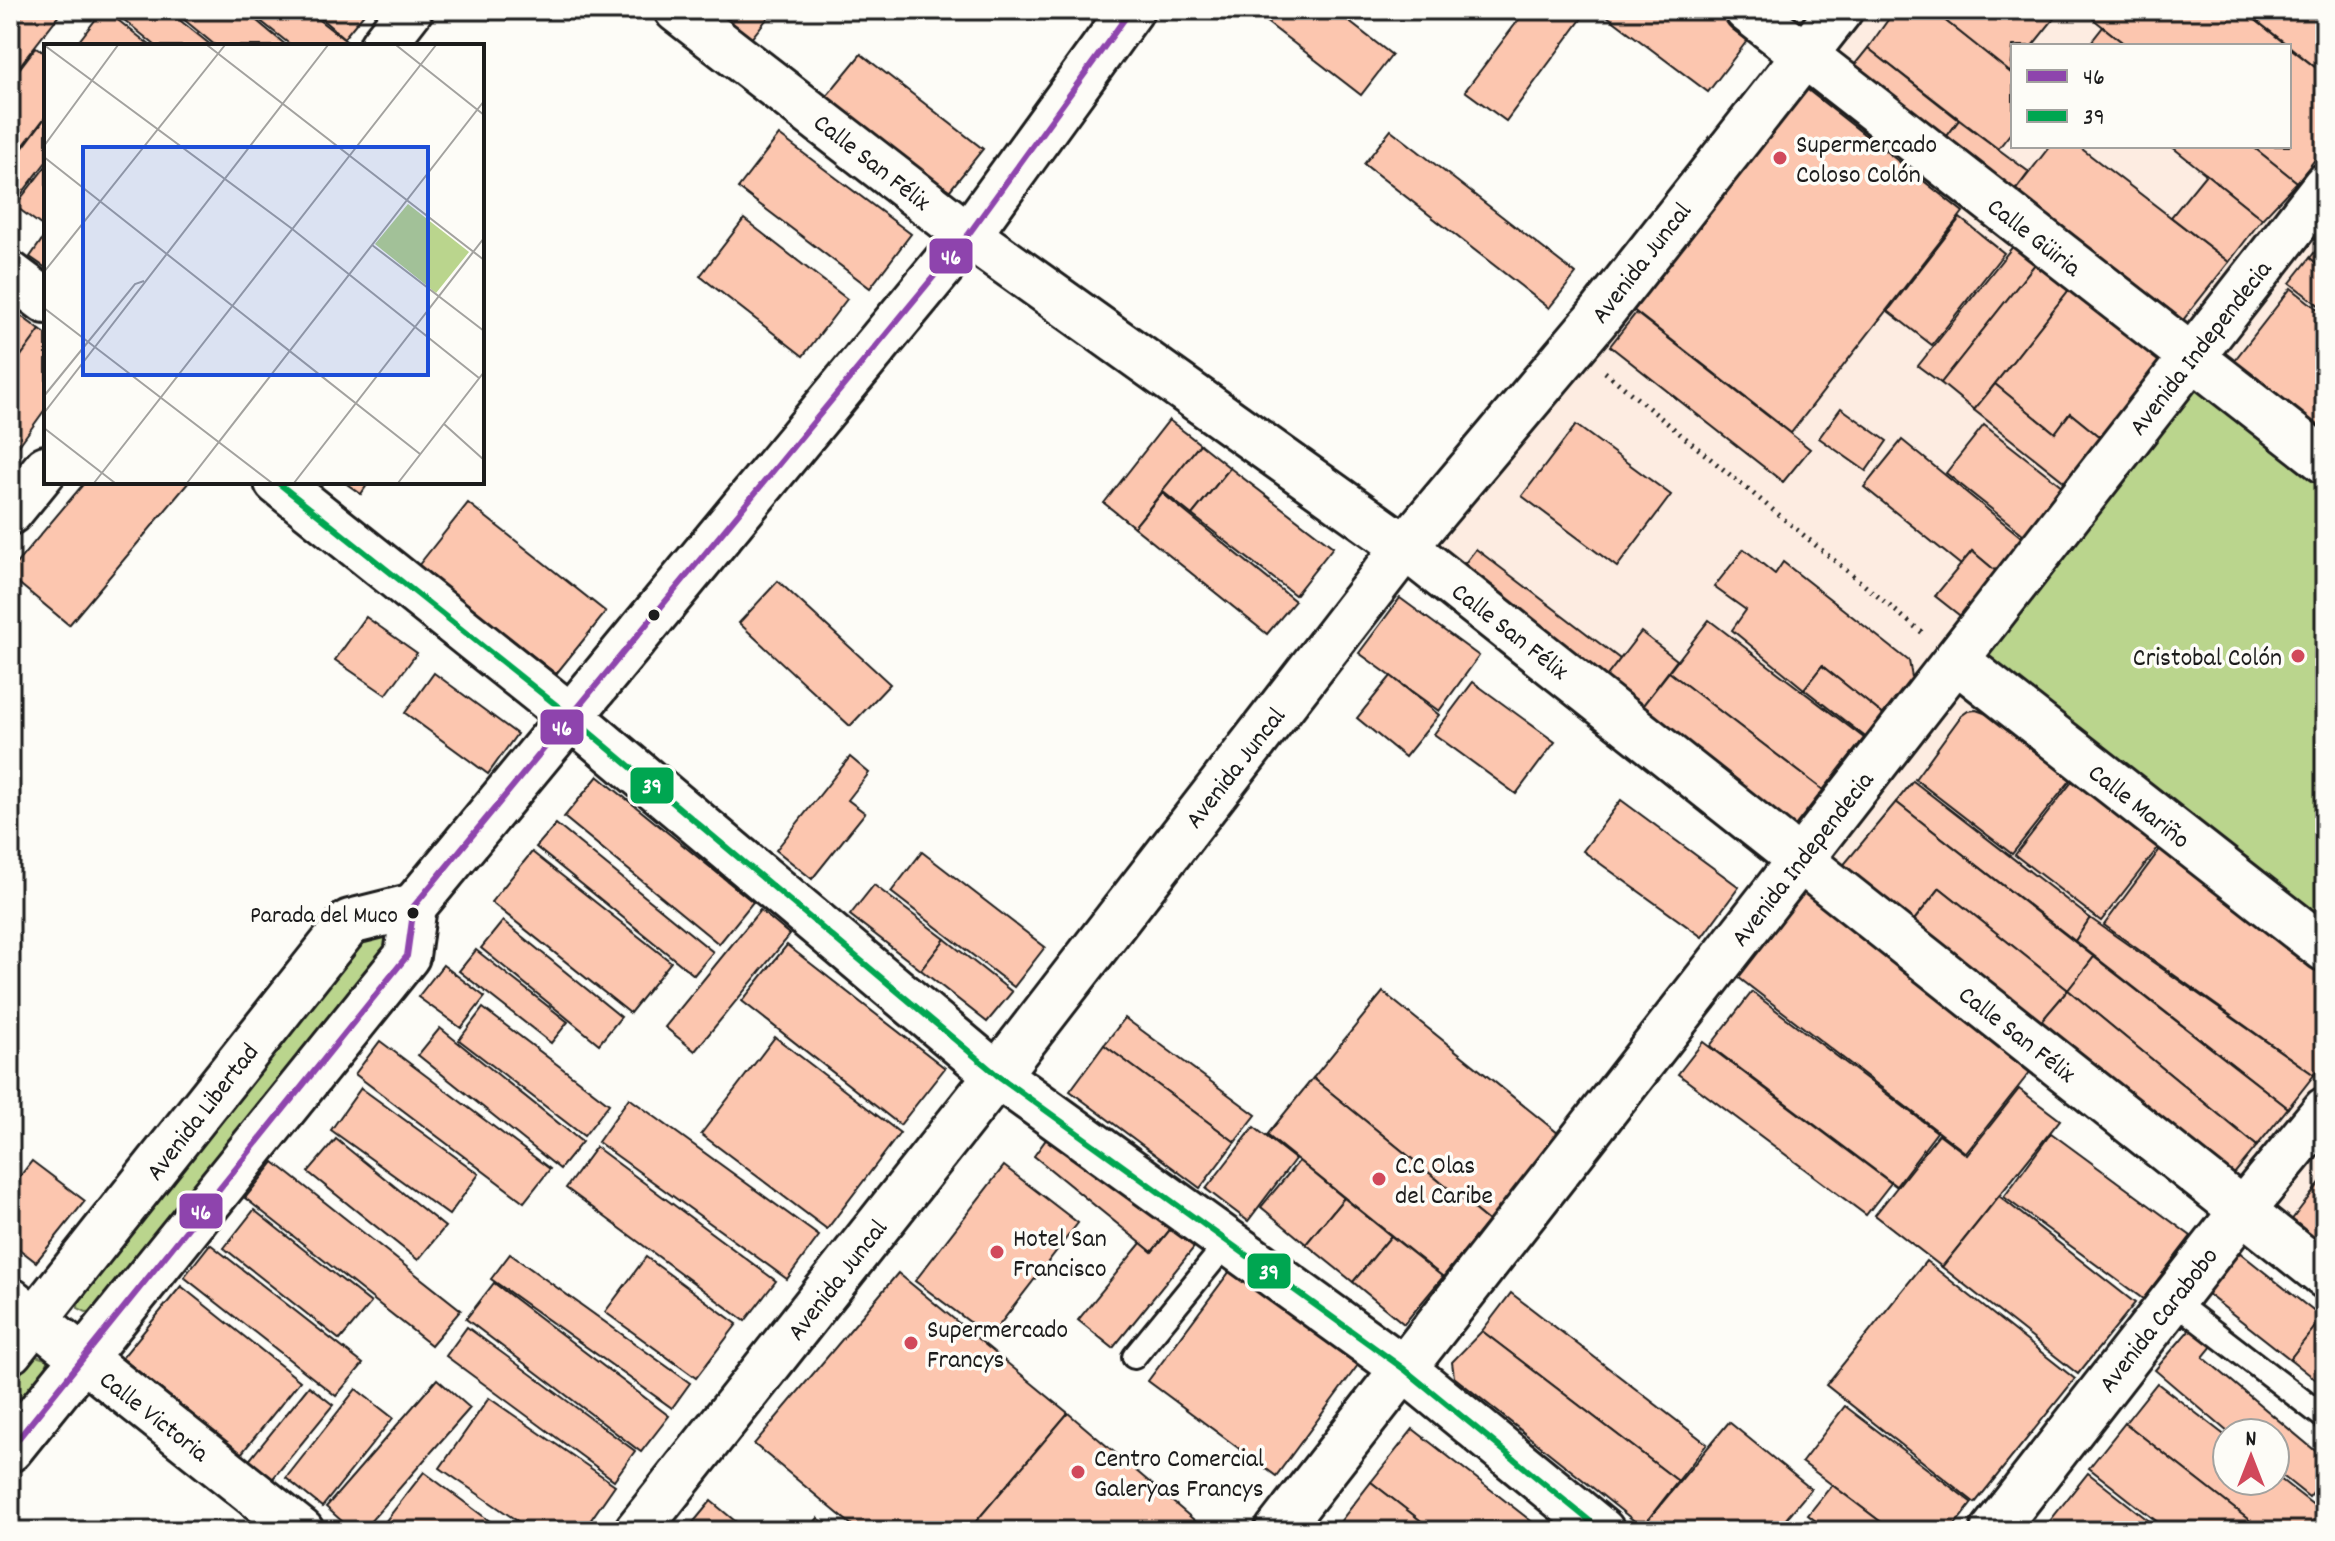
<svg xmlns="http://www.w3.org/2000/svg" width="2335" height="1541" font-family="Dekko,sans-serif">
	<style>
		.built { fill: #fdece1; fill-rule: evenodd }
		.green { fill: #bad58d; stroke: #6b7854; stroke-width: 2 }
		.building { fill: #fcc6af; stroke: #1c1c1c; stroke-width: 2 }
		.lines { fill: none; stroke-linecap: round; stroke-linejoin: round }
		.service-casing { stroke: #1c1c1c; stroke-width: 28 }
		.minor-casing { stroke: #1c1c1c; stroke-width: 50 }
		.path { stroke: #1c1c1c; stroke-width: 5; stroke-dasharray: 2 6; stroke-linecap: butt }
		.service { stroke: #fdfcf7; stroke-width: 22 }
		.minor { stroke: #fdfcf7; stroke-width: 44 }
		.bus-1-casing { stroke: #fdfcf7; stroke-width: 12 }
		.bus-2-casing { stroke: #fdfcf7; stroke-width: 12 }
		.bus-1 { stroke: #8e44ad; stroke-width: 6 }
		.bus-2 { stroke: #00a651; stroke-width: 6 }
		.poi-dot { fill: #d1495b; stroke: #fdfcf7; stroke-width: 3 }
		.bus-dot { fill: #1c1c1c; stroke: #fdfcf7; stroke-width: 3 }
		.labels { text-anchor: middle; stroke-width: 7; stroke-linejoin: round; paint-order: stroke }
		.bus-label { font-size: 24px; fill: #1c1c1c; stroke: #fdfcf7; text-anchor: end }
		.poi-label { font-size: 26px; fill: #1c1c1c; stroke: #fdfcf7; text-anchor: start }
		.street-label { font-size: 26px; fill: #1c1c1c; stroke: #fdfcf7 }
		.inset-road { fill: none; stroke: #a3a29f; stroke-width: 2 }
		.view { fill: #1d4ed8; fill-opacity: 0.15; stroke: #1d4ed8; stroke-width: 4 }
		.inset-edge { fill: none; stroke: #1c1c1c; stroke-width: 4 }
		.line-badge { stroke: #fdfcf7; stroke-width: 3 }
		.badge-label { font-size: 22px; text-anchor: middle; font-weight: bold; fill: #fff }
	</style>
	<rect width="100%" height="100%" fill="#fdfcf7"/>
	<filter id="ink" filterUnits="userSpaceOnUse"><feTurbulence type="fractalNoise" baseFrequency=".0125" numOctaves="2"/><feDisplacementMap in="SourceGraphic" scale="16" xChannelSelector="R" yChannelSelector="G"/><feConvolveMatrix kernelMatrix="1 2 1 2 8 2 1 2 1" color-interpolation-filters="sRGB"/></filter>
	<g filter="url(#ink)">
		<path class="built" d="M1839,10H2325V1276L1405,547ZM2013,46H2289V146H2013Z"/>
		<g class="green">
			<polygon points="2199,383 2325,483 2325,932 1976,656"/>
			<polygon points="361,933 391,933 389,943 220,1162 98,1311 86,1312 78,1308 79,1294"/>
			<polygon points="36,1356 48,1360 45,1371 10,1415 10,1381"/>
		</g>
		<g class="building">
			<polygon points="26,10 63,10 10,78 10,30"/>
			<polygon points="103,10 105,10 151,46 86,46 79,41"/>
			<polygon points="112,10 167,10 212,46 156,46"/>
			<polygon points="179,10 244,10 287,46 216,46 176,13"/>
			<polygon points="247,10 306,10 346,41 342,46 292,46"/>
			<polygon points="311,10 367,10 344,38"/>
			<polygon points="711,10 774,10 750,40"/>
			<polygon points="1251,10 1334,10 1392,55 1361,95"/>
			<polygon points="1526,10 1588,10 1506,121 1465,91"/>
			<polygon points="1599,10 1724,10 1753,33 1708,92"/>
			<polygon points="1895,10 1932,10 2013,74 2013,130 1998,149 1868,48"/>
			<polygon points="1932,10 2061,10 2032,46 2013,46 2011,73"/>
			<polygon points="2082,10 2243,10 2288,46 2127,46"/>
			<polygon points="2243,10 2325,10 2325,75 2289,46"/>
			<polygon points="2103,27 2127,46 2088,46"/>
			<polygon points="36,47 46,54 46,116 10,163 10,81"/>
			<polygon points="2289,47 2325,75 2325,147 2297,182 2252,146 2289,146"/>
			<polygon points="1868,48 1959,120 1945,139 1851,69"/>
			<polygon points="861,54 983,149 942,200 820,104"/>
			<polygon points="1804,87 1963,212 1791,433 1632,309"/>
			<polygon points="46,117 46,162 10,209 10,165"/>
			<polygon points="1959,120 2029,172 2015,191 1945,139"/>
			<polygon points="1391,130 1576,274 1549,308 1364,164"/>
			<polygon points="779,135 911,234 870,288 738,188"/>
			<polygon points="2050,146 2078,146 2229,262 2183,320 2015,191"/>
			<polygon points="2171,146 2252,146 2297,182 2262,219"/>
			<polygon points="46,166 46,228 45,228 15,206"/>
			<polygon points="2206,174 2262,219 2229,262 2171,217"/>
			<polygon points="1960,218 2004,253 1932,345 1888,311"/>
			<polygon points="744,219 847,299 803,356 700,276"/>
			<polygon points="46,234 46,268 30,257"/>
			<polygon points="2325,239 2325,270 2310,258"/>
			<polygon points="2014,245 2036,263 1941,383 1918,366"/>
			<polygon points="2310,258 2325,270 2325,310 2290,283"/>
			<polygon points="2036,263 2070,289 1974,410 1941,383"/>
			<polygon points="2072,286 2171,363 2107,443 2070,413 2055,433 1995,384"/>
			<polygon points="2291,288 2325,315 2325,431 2234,361"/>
			<polygon points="10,308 40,330 10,371"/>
			<polygon points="1636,313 1810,449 1783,482 1610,346"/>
			<polygon points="40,330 46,334 46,408 10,458 10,371"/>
			<polygon points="1995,384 2055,433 2070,413 2107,443 2071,487 1974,410"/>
			<polygon points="1841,408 1887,441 1866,471 1819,438"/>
			<polygon points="1169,420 1200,444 1134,527 1104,503"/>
			<polygon points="1576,425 1671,495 1617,567 1522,496"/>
			<polygon points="1984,425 2072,494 2033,542 1946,473"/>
			<polygon points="1902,440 2031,545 2004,578 1972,551 1961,565 1864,487"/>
			<polygon points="1200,444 1230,468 1192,515 1162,491"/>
			<polygon points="1230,468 1333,547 1295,595 1192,515"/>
			<polygon points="85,482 189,482 69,625 10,576 10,571"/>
			<polygon points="344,482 369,482 361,494"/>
			<polygon points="1162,493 1295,601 1267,634 1134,527"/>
			<polygon points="468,503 606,612 556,674 418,566"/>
			<polygon points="1476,549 1620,659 1600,685 1456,575"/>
			<polygon points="1744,549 1775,574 1783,562 1909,661 1912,677 1910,684 1886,717 1822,666 1804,689 1732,630 1746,610 1714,587"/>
			<polygon points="1972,551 2004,578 1968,622 1935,596"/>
			<polygon points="778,581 890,684 850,726 739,623"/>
			<polygon points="1400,598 1479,656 1439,711 1359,653"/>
			<polygon points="366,617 417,653 386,695 335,660"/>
			<polygon points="1709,620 1864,738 1823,790 1669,672"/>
			<polygon points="1641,632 1677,660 1637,713 1600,685"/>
			<polygon points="1822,666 1886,717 1868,739 1804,689"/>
			<polygon points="1669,672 1823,790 1791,831 1637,713"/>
			<polygon points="434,673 517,734 488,774 405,713"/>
			<polygon points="1391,676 1439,715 1405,757 1357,718"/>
			<polygon points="1473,682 1555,742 1516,794 1434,734"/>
			<polygon points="1976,710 1990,715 2073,777 2012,854 1915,779 1961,716 1968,711"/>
			<polygon points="850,757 869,773 848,800 865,813 812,879 776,850"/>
			<polygon points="598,776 753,902 719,944 564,817"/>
			<polygon points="2075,778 2161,844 2101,921 2015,855"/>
			<polygon points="1913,781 2090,918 2075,941 1896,802"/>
			<polygon points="1621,800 1739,887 1702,937 1583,851"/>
			<polygon points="1896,802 2094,957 2068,990 1940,888 1907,929 1836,874"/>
			<polygon points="556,824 713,952 694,975 536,847"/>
			<polygon points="2161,848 2325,968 2325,1061 2314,1075 2104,925"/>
			<polygon points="532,852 671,962 630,1013 491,902"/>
			<polygon points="922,852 1045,947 1014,987 891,892"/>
			<polygon points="874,885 945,939 921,970 850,915"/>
			<polygon points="1802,885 2034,1067 1966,1153 1734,974"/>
			<polygon points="1940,888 2068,990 2034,1030 1907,929"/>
			<polygon points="760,910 790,935 695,1051 665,1027"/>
			<polygon points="2090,918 2314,1075 2288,1108 2075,941"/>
			<polygon points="503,921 621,1017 599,1044 481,948"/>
			<polygon points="945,939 1012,992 987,1022 921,970"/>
			<polygon points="787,945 945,1068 900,1125 742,1001"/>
			<polygon points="476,950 568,1022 551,1043 459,971"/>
			<polygon points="2094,957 2288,1108 2257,1146 2068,990"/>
			<polygon points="443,965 485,997 461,1028 418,997"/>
			<polygon points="2068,990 2257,1146 2225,1185 2034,1030"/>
			<polygon points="1383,992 1564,1138 1493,1225 1313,1078"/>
			<polygon points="1752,992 1937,1132 1896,1186 1710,1046"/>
			<polygon points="483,1008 609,1104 584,1136 459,1040"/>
			<polygon points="1125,1018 1256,1115 1235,1142 1104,1045"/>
			<polygon points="440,1028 582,1142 560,1169 418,1055"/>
			<polygon points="775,1037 900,1133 827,1229 701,1134"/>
			<polygon points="380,1041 550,1169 524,1202 355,1074"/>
			<polygon points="1703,1042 1891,1183 1866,1215 1678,1074"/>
			<polygon points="1104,1045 1235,1142 1200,1188 1070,1091"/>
			<polygon points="1313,1078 1488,1221 1443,1277 1267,1135"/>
			<polygon points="361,1088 479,1174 449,1215 331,1130"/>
			<polygon points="2019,1089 2060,1120 1942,1267 1875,1215 1939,1134 1967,1155"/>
			<polygon points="629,1098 819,1236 787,1279 598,1142"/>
			<polygon points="1254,1127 1295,1159 1248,1221 1206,1189"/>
			<polygon points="2051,1133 2191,1236 2143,1299 2004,1197"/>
			<polygon points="1050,1134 1173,1226 1152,1252 1034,1156"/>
			<polygon points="336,1139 445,1227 418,1260 308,1172"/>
			<polygon points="596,1147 776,1281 745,1321 566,1188"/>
			<polygon points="32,1161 85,1201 36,1262 10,1242 10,1189"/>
			<polygon points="1299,1161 1344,1198 1306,1244 1261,1207"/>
			<polygon points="274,1162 461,1310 431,1345 245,1198"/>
			<polygon points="1004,1166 1078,1223 990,1337 915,1281"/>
			<polygon points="2325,1176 2325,1268 2281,1234"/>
			<polygon points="1999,1196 2135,1303 2078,1374 1942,1267"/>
			<polygon points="1344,1198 1391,1236 1353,1282 1306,1244"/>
			<polygon points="254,1210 371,1303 340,1340 224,1248"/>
			<polygon points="1173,1226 1196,1245 1113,1348 1078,1320 1141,1243 1152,1252"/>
			<polygon points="1391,1236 1443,1277 1404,1324 1353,1282"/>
			<polygon points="210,1244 363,1364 336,1396 184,1277"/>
			<polygon points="2239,1252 2322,1318 2290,1359 2206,1293"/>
			<polygon points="510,1254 690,1383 672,1408 491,1279"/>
			<polygon points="646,1257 737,1324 696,1378 605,1312"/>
			<polygon points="1926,1261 2075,1379 1975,1503 1826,1385"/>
			<polygon points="1230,1271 1358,1365 1276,1476 1148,1381"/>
			<polygon points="898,1273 1068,1413 968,1531 859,1531 754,1444"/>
			<polygon points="494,1283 669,1416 641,1452 466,1319"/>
			<polygon points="181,1286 300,1381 241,1454 122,1358"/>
			<polygon points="1511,1293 1707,1444 1678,1481 1482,1331"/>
			<polygon points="2322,1318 2325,1320 2325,1387 2290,1359"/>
			<polygon points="2195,1323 2217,1340 2203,1357 2325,1459 2325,1477 2309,1497 2275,1470 2275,1433 2229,1433 2155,1370"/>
			<polygon points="467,1327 635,1451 614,1480 446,1356"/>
			<polygon points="1482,1331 1678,1481 1642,1527 1454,1377 1452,1362"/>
			<polygon points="437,1379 470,1408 362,1531 353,1531 326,1507"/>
			<polygon points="2157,1383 2227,1437 2227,1481 2275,1481 2275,1475 2325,1514 2325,1531 2263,1531 2125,1423"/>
			<polygon points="309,1386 333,1405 266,1487 243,1468"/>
			<polygon points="356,1389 393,1418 322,1507 286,1478"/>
			<polygon points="489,1398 615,1485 583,1531 532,1531 440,1468"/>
			<polygon points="1845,1406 1972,1503 1950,1531 1893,1531 1802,1462"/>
			<polygon points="1068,1413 1207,1531 968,1531"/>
			<polygon points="1729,1422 1811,1489 1776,1531 1647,1531 1642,1527"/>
			<polygon points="2125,1423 2263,1531 2169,1531 2089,1468"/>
			<polygon points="1413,1429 1544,1531 1434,1531 1371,1482"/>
			<polygon points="424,1472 503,1531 378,1531"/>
			<polygon points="2088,1473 2162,1531 2042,1531"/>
			<polygon points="1371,1482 1434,1531 1333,1531"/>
			<polygon points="1832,1485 1893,1531 1829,1531 1808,1515"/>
			<polygon points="711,1501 747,1531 686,1531"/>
			<polygon points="818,1518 834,1531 807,1531"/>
		</g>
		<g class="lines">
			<defs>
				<g id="service">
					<polyline points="2172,1300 2325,1418"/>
					<polyline points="1134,1357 1228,1242"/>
				</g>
				<g id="minor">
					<polyline points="677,10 968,235 1405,547 2325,1276"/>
					<polyline points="1747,10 2325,461"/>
					<polyline points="382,46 410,10"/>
					<polyline points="10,274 46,301"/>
					<polyline points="277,482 570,716 997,1075 1404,1369 1602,1531"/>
					<polyline points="10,512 46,468"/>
					<polyline points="1956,660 2325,949"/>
					<polyline points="10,1300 301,1531"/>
					<polyline points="10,1351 350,922 414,906"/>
					<polyline points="10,1449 407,956 414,906 968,235 1131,10"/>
					<polyline points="637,1531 997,1075 1405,547 1600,315 1840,10"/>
					<polyline points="1277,1531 2325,186"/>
					<polyline points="1993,1531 2242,1211 2325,1110"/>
				</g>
			</defs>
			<use href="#service" class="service-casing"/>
			<use href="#minor" class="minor-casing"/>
			<polyline class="path" points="1605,372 1925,635"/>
			<use href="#service" class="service"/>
			<use href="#minor" class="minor"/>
			<defs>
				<polyline id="bus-1" points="10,1449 407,956 414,906 968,235 1131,10"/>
				<polyline id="bus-2" points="277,482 570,716 997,1075 1404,1369 1602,1531"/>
			</defs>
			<use href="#bus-1" class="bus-1-casing"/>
			<use href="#bus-2" class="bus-2-casing"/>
			<use href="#bus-1" class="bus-1"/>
			<use href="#bus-2" class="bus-2"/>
		</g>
	</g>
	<g class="poi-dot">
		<circle cx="1780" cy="158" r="8"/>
		<circle cx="2298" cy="656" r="8"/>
		<circle cx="1379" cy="1179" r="8"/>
		<circle cx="997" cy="1252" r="8"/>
		<circle cx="911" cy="1343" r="8"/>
		<circle cx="1078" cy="1472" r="8"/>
	</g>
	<g class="bus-dot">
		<circle cx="654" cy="615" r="7"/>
		<circle cx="413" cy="913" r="7"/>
	</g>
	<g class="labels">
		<g class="bus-label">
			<text x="398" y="922">Parada del Muco</text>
		</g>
		<g class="poi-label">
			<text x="1796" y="152">Supermercado<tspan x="1796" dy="30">Coloso Colón</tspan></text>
			<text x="2282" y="665" text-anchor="end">Cristobal Colón</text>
			<text x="1395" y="1173">C.C Olas<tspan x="1395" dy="30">del Caribe</tspan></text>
			<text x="1013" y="1246">Hotel San<tspan x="1013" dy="30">Francisco</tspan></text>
			<text x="927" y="1337">Supermercado<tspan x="927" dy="30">Francys</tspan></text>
			<text x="1094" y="1466">Centro Comercial<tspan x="1094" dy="30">Galeryas Francys</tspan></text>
		</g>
		<g class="street-label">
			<text transform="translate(873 161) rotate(38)" y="9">Calle San Félix</text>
			<text transform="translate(2035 236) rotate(38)" y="9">Calle Güiria</text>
			<text transform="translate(1640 262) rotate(-52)" y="9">Avenida Juncal</text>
			<text transform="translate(2199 347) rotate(-52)" y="9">Avenida Independecia</text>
			<text transform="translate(1511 630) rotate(38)" y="9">Calle San Félix</text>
			<text transform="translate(1234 767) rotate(-52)" y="9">Avenida Juncal</text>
			<text transform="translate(2140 805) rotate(38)" y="9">Calle Mariño</text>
			<text transform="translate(1801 858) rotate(-52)" y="9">Avenida Independecia</text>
			<text transform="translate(2018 1033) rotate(38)" y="9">Calle San Félix</text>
			<text transform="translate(201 1111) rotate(-52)" y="9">Avenida Libertad</text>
			<text transform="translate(836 1279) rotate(-52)" y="9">Avenida Juncal</text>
			<text transform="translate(2157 1319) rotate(-52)" y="9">Avenida Carabobo</text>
			<text transform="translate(155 1415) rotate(38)" y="9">Calle Victoria</text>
		</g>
	</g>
	<g transform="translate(44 44)">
		<rect width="440" height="440" fill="#fdfcf7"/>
		<path d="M364,160L425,208L392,249L331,200Z" fill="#bad58d"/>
		<path class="inset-road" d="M0,1L247,184L435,334M163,1L440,216M352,1L440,71M0,102L74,1M0,113L376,410M328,201L440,287M0,228L181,1M0,264L228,439M0,352L91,240L100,237M0,369L284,1M400,380L440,416M0,384L71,439M50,439L392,1M143,439L440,57M250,439L440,194M354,439L440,328"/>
		<path class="view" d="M39,103H384V331H39Z"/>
		<rect width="440" height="440" class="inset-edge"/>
	</g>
	<g class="line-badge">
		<rect x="928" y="237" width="46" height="38" rx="8" fill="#8e44ad"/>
		<rect x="539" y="708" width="46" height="38" rx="8" fill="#8e44ad"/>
		<rect x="629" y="766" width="46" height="39" rx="8" fill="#00a651"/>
		<rect x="178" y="1192" width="46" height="38" rx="8" fill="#8e44ad"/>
		<rect x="1246" y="1252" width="46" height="38" rx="8" fill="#00a651"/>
	</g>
	<g class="badge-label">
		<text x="951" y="264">46</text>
		<text x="562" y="735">46</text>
		<text x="652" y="793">39</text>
		<text x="201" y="1219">46</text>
		<text x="1269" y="1279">39</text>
	</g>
	<rect width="2335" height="1541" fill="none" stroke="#fdfcf7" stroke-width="40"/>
	<rect x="20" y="20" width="2295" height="1501" fill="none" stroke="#1c1c1c" stroke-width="3" filter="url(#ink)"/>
	<rect x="2011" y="44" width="280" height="104" fill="#fdfcf7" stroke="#a3a29f" stroke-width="2"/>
	<rect x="2027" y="70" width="40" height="12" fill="#8e44ad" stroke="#a3a29f" stroke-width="2"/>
	<text x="2083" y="84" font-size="24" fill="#1c1c1c">46</text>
	<rect x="2027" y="110" width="40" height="12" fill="#00a651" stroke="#a3a29f" stroke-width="2"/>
	<text x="2083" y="124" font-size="24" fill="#1c1c1c">39</text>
	<g transform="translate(2251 1457)"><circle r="38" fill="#fdfcf7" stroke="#a3a29f" stroke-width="2"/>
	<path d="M0-6L14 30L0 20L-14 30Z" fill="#d1495b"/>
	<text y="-12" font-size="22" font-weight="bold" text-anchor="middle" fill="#1c1c1c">N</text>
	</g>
</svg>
